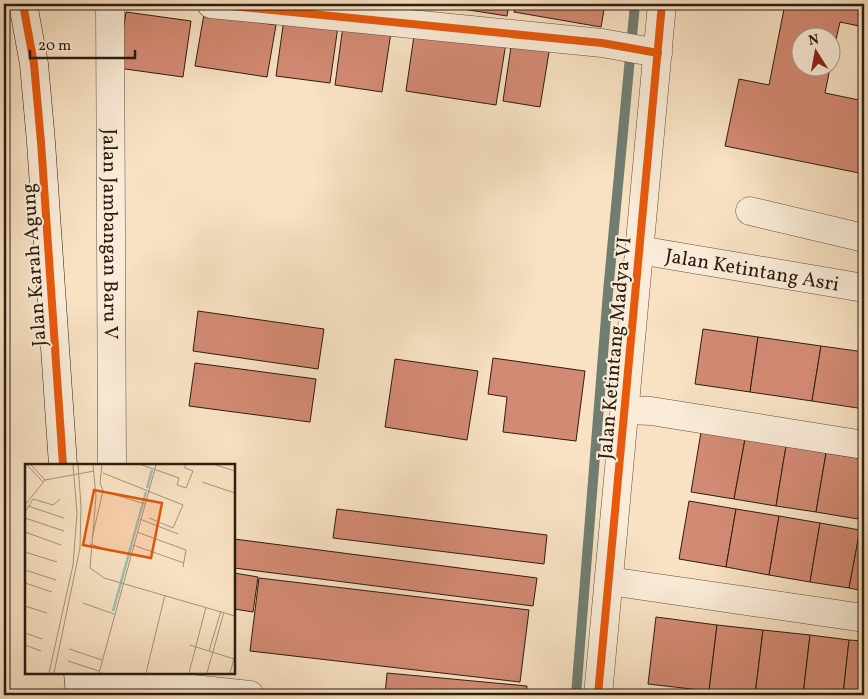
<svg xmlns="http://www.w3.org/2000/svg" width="868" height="699" font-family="Vollkorn,serif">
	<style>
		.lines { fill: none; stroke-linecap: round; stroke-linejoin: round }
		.stream { stroke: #707e72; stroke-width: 10 }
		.building { fill: #d38a74; stroke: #2c1d11 }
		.street-casing { stroke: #5f4e3e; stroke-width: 29 }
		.secondary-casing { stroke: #2c1d11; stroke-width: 29 }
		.street { stroke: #faecd8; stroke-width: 28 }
		.secondary { stroke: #faecd8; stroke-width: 28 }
		.cycleway-casing { stroke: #faecd8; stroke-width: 11 }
		.cycleway { stroke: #e8590c; stroke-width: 8 }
		.labels { text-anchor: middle; stroke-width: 4; stroke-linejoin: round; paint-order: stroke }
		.street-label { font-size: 20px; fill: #2c1d11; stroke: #faecd8 }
		.inset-river { fill: none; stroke: #9dbeb2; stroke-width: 2.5 }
		.inset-road { fill: none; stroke: #a6937c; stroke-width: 1 }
		.view { fill: #df560c; fill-opacity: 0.15; stroke: #df560c; stroke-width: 2.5 }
		.inset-edge { fill: none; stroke: #2c1d11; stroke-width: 2.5 }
	</style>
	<rect width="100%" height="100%" fill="#f8e2c3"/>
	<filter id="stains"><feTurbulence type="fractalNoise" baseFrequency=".004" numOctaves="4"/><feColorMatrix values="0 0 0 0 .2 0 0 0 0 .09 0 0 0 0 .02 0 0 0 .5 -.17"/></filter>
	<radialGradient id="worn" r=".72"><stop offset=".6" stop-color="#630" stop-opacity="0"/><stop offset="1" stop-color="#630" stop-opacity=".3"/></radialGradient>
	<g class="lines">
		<polyline class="stream" points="576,695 608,292 635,4"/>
	</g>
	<g class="building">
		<polygon points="431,4 509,4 507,16"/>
		<polygon points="516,4 605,4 601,27 514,12"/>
		<polygon points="759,4 864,4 864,27 840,22 830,66 830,38 800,38 800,68 830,68 825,93 864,101 864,174 725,146 739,79 769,85 784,9"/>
		<polygon points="126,12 191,21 183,77 118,68"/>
		<polygon points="204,14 276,25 267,77 195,66"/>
		<polygon points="284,19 338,26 330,83 276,76"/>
		<polygon points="343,26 391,32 382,92 335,85"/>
		<polygon points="415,29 506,43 496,105 406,91"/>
		<polygon points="512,40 550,46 540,107 503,101"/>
		<polygon points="198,311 324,329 318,369 193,351"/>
		<polygon points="703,329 758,337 750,392 695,384"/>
		<polygon points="758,337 821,346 812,401 750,392"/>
		<polygon points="821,346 864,352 864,409 812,401"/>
		<polygon points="493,358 585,371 576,441 503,432 507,397 488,394"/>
		<polygon points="395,359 478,371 467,440 385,427"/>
		<polygon points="195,363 316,379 310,422 189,406"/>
		<polygon points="701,432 745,439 734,499 691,492"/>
		<polygon points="745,439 786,446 776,506 734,499"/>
		<polygon points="786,446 826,453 816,512 776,506"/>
		<polygon points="826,453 864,459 864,480 858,519 816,512"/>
		<polygon points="864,480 864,520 858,519"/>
		<polygon points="689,501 736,509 726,567 679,559"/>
		<polygon points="337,509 547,535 544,564 333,538"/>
		<polygon points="736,509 779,516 769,575 726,567"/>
		<polygon points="779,516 820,523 810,582 769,575"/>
		<polygon points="820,523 860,530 849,588 810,582"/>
		<polygon points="860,530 864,531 864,591 849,588"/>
		<polygon points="234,539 537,578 533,606 234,568"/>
		<polygon points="234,573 258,577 253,612 234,609"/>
		<polygon points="259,578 529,610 520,682 250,651"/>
		<polygon points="656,617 717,625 709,691 648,684"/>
		<polygon points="717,625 763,630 755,695 709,691"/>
		<polygon points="763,630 810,635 803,695 755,695"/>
		<polygon points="810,635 849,640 843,695 803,695"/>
		<polygon points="849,640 864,641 864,695 843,695"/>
		<polygon points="387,673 527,686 526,695 385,695"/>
	</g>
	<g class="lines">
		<defs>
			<g id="street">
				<path id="s1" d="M110,4L112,465"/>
				<polyline points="211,4 602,43 658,53"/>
				<polyline points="750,211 864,238"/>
				<path id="s2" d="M639,250L864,288"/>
				<polyline points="625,410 651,411 864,445"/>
				<polyline points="609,581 864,618"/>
				<polyline points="79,677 250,695"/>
				<polyline points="598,695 662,4"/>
			</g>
			<g id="secondary">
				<polyline points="23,4 34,64 41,142 63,465"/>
				<polyline points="78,673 80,695"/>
			</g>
		</defs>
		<use href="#street" class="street-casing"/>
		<use href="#secondary" class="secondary-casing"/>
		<use href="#street" class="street"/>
		<use href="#secondary" class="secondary"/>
		<defs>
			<g id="cycleway">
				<polyline points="23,4 34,64 41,142 63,465"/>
				<polyline points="211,4 602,43 658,53"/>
				<polyline points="598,695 662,4"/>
			</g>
		</defs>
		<use href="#cycleway" class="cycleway-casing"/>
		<use href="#cycleway" class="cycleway"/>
	</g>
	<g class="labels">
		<g class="street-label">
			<text dy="7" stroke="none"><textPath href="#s1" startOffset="230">Jalan Jambangan Baru V</textPath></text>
			<text transform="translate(33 265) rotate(-94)" y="7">Jalan Karah Agung</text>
			<text dy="7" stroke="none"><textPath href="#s2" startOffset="115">Jalan Ketintang Asri</textPath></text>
			<text transform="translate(614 348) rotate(-85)" y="7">Jalan Ketintang Madya VI</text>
		</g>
	</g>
	<g transform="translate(25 464)">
		<rect width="210" height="210" fill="#f8e2c3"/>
		<path class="inset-river" d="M122,24L127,6M88,147L121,28"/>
		<path class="inset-road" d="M2,1L18,18M6,1L20,16M68,1L71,32L65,104L79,114L210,152M77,1L75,19L78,27M117,1L154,14L152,21L161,24L168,7L160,4V1M191,1L210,7M78,9L158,41L148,64L124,54M177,18L210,29M78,27L120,40M0,41L20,16L69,7M3,42L39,54M0,48L8,35L28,41L35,35M0,54L39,67M115,55L153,70M0,68L36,81M112,68L161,86L158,103M67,74L78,27M65,80L86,87M108,81L159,99M0,88L32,98M0,106L31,116M0,119L27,128M58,139L89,150M0,142L22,149M0,169L17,175M0,181L16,187M165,181L209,195M44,185L77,196M184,187L196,147M43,197L74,207M24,209L48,101L52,49L48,1M29,209L55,84L56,42L53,1M74,209L131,1M121,209L140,131M164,209L181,143M182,209L199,148M205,209L210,191"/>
		<path class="view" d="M69,26L137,39L126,94L58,81Z"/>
		<rect width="210" height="210" class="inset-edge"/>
	</g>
	<rect width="868" height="699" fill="none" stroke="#f8e2c3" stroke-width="20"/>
	<rect x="5" y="5" width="858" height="689" fill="none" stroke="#2c1d11" stroke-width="2.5"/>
	<rect x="10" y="10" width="848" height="679" fill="none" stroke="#2c1d11"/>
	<g transform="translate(816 52) rotate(349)"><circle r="24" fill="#faecd8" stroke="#a89988"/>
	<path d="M0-4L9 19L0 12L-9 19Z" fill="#8f2418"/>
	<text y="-8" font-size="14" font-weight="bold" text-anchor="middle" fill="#2c1d11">N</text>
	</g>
	<path d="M30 50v8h105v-8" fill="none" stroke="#2c1d11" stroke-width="2.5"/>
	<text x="38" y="50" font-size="15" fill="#2c1d11" stroke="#faecd8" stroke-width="4" paint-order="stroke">20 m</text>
	<rect width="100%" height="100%" filter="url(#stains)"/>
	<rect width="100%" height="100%" fill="url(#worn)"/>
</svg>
